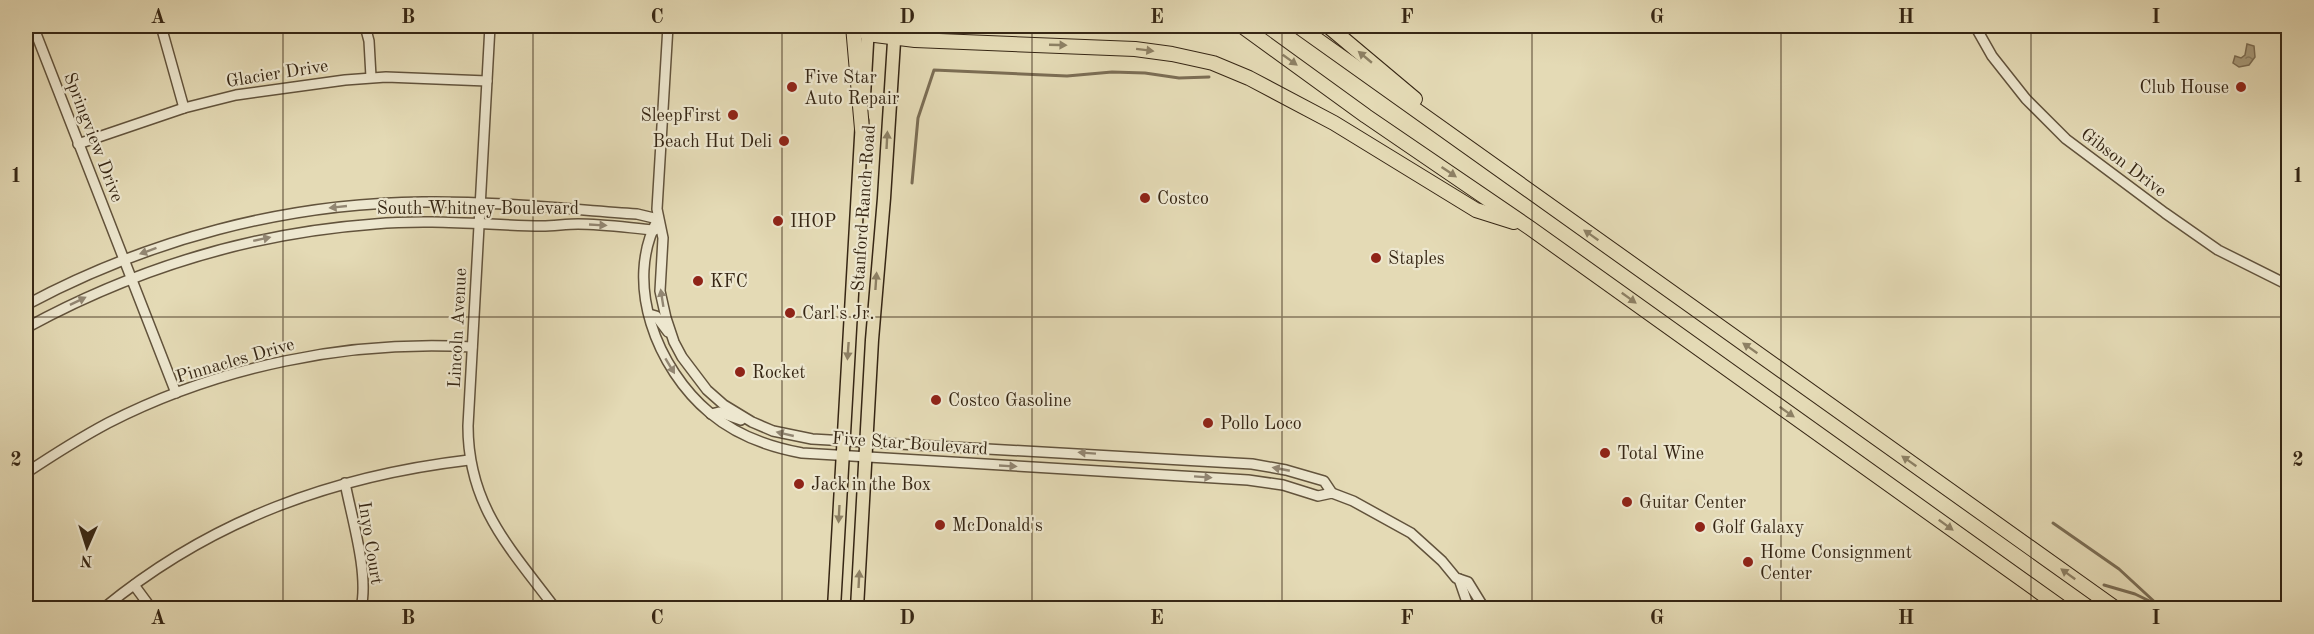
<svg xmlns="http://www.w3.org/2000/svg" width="2314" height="634" font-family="'Old Standard TT',serif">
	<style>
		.water { fill: url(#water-ripples); stroke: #7b6d54; stroke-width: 1.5 }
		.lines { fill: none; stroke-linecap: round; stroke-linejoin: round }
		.stream { stroke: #7b6d54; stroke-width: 3 }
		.minor-casing { stroke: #62533c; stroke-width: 12 }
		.major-casing { stroke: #362614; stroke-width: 15 }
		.highway-casing { stroke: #362614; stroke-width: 16 }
		.minor { stroke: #ede7cf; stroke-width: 9 }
		.major { stroke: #e4dab5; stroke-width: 12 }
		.highway { stroke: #e4dab5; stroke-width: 14 }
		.oneway { fill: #8d8064 }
		.oneway2 { fill: #928672 }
		.grid { fill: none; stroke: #362614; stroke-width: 1.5; stroke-opacity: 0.55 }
		.poi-dot { fill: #8f2418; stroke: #ede7cf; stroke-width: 2 }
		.labels { text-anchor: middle; stroke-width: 4.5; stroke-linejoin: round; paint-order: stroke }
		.street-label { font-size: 18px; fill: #362614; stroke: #ede7cf }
		.poi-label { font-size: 18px; fill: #362614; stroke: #ede7cf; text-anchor: start }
		.neatline { fill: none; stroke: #362614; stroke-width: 2 }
		.grid-label { font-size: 20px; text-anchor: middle; font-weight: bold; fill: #362614 }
	</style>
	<defs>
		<pattern id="water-ripples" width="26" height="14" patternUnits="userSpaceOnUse" patternTransform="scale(1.5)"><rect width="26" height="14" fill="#a99d7e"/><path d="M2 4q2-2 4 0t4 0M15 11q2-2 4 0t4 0" fill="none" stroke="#8a8066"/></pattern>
	</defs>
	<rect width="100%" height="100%" fill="#e4dab5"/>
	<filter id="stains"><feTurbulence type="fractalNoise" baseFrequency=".00333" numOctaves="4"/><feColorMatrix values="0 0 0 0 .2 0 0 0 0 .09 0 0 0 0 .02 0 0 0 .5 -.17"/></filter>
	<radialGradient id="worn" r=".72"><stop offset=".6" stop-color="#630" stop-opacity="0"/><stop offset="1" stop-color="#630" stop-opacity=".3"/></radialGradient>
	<polygon class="water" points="2247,44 2254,46 2255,57 2249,65 2239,67 2233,63 2235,56 2241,58 2245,55"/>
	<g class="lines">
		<g class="stream">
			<polyline points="912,183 918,118 934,70 1067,76 1112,72 1145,73 1179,78 1209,77"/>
			<polyline points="2053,523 2119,569 2158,605"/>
			<polyline points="2104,585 2135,594 2164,608"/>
		</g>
		<defs>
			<g id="minor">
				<polyline points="33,26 176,393"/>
				<polyline points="161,26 184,108"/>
				<polyline points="365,26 369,41 371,77"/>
				<path d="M490,26L468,426C468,506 510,548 555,608"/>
				<polyline points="668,26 657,209 663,238 660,291 666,318 674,342 682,357 707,390 724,405 752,422 773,431 812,439 1252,464 1286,470 1324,481 1332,493"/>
				<polyline points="1975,26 1992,56 2026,99 2066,139 2165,213 2218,250 2288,285"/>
				<polyline points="78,144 184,108 236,95 345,80 386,77 487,81"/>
				<path d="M658,219C623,283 657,369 710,413C736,435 769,447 802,453L1248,480L1283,485L1318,496L1332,493L1353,501L1411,533L1442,561L1456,578L1468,582L1484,608"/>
				<path d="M26,305C147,240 285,203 423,202C495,201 566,209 637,214L658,219"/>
				<polyline points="649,314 656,316 668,332"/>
				<path d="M26,328C134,269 251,233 375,224C431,219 486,225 542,226C554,226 566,224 578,224C604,224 630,228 655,230"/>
				<polyline points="711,414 719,412 741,420"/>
				<path d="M26,473C53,455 80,438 108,423C220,366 347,340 472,347"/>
				<path d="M345,483C352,519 369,574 361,608"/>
				<polyline points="1459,579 1469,608"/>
				<polyline points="134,585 151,608"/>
				<path d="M104,608C211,520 333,476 469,460"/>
			</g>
			<g id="major">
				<polyline points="864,96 868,26"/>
				<polyline points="834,608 862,120"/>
				<polyline points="857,608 872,340 884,198 895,26"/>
			</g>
			<g id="highway">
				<polyline points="853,26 862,129"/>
				<polyline points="1242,26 1366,116 1530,228 2062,608"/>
				<polyline points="1298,26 2115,608"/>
				<polyline points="1328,26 1415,99"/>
				<polyline points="867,34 915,40 1135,49 1172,54 1213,63 1249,78 1334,123 1476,210 1514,222"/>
			</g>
		</defs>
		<use href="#minor" class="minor-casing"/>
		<use href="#major" class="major-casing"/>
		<use href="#highway" class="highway-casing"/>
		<use href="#minor" class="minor"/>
		<use href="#major" class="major"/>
		<use href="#highway" class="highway"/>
	</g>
	<defs><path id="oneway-solid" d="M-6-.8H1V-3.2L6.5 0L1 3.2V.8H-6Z" transform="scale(1.5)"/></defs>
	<g class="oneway">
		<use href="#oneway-solid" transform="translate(1058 45) rotate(2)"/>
		<use href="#oneway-solid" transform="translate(1145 50) rotate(7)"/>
		<use href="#oneway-solid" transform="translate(1365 57) rotate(-140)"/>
		<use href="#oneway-solid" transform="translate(1290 60) rotate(36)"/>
		<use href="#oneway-solid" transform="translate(887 140) rotate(-87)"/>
		<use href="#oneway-solid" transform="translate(1449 172) rotate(34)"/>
		<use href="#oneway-solid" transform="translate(1591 235) rotate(-145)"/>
		<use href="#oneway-solid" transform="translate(876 281) rotate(-86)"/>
		<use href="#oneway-solid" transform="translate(1629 298) rotate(36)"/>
		<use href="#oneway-solid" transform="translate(1750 348) rotate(-145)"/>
		<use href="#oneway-solid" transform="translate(848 351) rotate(94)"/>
		<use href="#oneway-solid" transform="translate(1787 412) rotate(35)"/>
		<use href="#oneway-solid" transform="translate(1909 461) rotate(-145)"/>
		<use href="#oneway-solid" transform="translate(839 514) rotate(93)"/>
		<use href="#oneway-solid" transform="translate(1946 525) rotate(36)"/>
		<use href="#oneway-solid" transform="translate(2068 574) rotate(-144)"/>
		<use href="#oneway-solid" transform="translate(859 579) rotate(-87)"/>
	</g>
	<g class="oneway2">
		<use href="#oneway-solid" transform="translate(338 207) rotate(174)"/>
		<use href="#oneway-solid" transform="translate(598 225) rotate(3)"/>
		<use href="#oneway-solid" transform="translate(262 239) rotate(-12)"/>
		<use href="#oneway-solid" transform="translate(148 251) rotate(160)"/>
		<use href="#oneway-solid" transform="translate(662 298) rotate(-99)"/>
		<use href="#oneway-solid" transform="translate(78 301) rotate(-26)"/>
		<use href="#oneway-solid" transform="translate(670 366) rotate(59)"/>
		<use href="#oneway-solid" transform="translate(785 434) rotate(-167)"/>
		<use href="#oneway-solid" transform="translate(1087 453) rotate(-176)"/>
		<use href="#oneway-solid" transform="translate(1008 466) rotate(3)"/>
		<use href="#oneway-solid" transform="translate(1281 469) rotate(-169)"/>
		<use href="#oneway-solid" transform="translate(1203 477) rotate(4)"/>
	</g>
	<path class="grid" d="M283,26V608M533,26V608M782,26V608M1032,26V608M1282,26V608M1532,26V608M1781,26V608M2031,26V608M26,317H2288"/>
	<g class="poi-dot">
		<circle cx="792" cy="87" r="6"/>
		<circle cx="2241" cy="87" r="6"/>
		<circle cx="733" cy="115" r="6"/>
		<circle cx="784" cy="141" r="6"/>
		<circle cx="1145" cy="198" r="6"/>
		<circle cx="778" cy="221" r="6"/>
		<circle cx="1376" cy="258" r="6"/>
		<circle cx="698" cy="281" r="6"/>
		<circle cx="790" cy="313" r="6"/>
		<circle cx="740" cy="372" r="6"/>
		<circle cx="936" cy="400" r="6"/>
		<circle cx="1208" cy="423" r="6"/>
		<circle cx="1605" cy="453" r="6"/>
		<circle cx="799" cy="484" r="6"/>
		<circle cx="1627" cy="502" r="6"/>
		<circle cx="940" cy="525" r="6"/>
		<circle cx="1700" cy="527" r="6"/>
		<circle cx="1748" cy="562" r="6"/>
	</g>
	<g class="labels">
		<g class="street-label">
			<text transform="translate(277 73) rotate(-9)" y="6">Glacier Drive</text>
			<text transform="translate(94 137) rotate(69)" y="6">Springview Drive</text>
			<text transform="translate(2124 162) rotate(37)" y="6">Gibson Drive</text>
			<text x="478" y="214">South Whitney Boulevard</text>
			<text transform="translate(863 208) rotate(-86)" y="6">Stanford Ranch Road</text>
			<text transform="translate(457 328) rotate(-87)" y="6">Lincoln Avenue</text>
			<text transform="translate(235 360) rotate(-16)" y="6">Pinnacles Drive</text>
			<text transform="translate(910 443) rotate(4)" y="6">Five Star Boulevard</text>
			<text transform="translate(371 543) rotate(81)" y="6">Inyo Court</text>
		</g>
		<g class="poi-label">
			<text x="804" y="83">Five Star<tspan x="804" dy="21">Auto Repair</tspan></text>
			<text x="2229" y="93" text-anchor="end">Club House</text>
			<text x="721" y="121" text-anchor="end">SleepFirst</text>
			<text x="772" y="147" text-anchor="end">Beach Hut Deli</text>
			<text x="1157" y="204">Costco</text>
			<text x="790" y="227">IHOP</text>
			<text x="1388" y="264">Staples</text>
			<text x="710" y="287">KFC</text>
			<text x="802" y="319">Carl's Jr.</text>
			<text x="752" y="378">Rocket</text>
			<text x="948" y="406">Costco Gasoline</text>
			<text x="1220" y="429">Pollo Loco</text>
			<text x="1617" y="459">Total Wine</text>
			<text x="811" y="490">Jack in the Box</text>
			<text x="1639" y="508">Guitar Center</text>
			<text x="952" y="531">McDonald's</text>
			<text x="1712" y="533">Golf Galaxy</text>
			<text x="1760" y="558">Home Consignment<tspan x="1760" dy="21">Center</tspan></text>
		</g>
	</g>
	<rect width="2314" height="634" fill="none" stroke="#e4dab5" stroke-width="66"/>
	<g transform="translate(87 547) rotate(183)" stroke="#ede7cf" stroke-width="4.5" paint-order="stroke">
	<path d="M0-4.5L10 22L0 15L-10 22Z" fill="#362614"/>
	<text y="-9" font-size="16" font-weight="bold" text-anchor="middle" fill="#362614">N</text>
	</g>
	<rect x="33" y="33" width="2248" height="568" class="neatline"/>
	<g class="grid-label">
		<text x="158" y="23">A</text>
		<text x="408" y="23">B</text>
		<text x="657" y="23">C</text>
		<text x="907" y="23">D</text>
		<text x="1157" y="23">E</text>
		<text x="1407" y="23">F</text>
		<text x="1657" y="23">G</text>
		<text x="1906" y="23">H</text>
		<text x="2156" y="23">I</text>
		<text x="16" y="182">1</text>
		<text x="2298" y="182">1</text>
		<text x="16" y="466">2</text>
		<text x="2298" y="466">2</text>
		<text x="158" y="624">A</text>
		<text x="408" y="624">B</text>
		<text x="657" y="624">C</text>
		<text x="907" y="624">D</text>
		<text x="1157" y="624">E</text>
		<text x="1407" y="624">F</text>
		<text x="1657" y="624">G</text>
		<text x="1906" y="624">H</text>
		<text x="2156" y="624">I</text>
	</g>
	<rect width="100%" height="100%" filter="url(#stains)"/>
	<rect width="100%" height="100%" fill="url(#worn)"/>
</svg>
